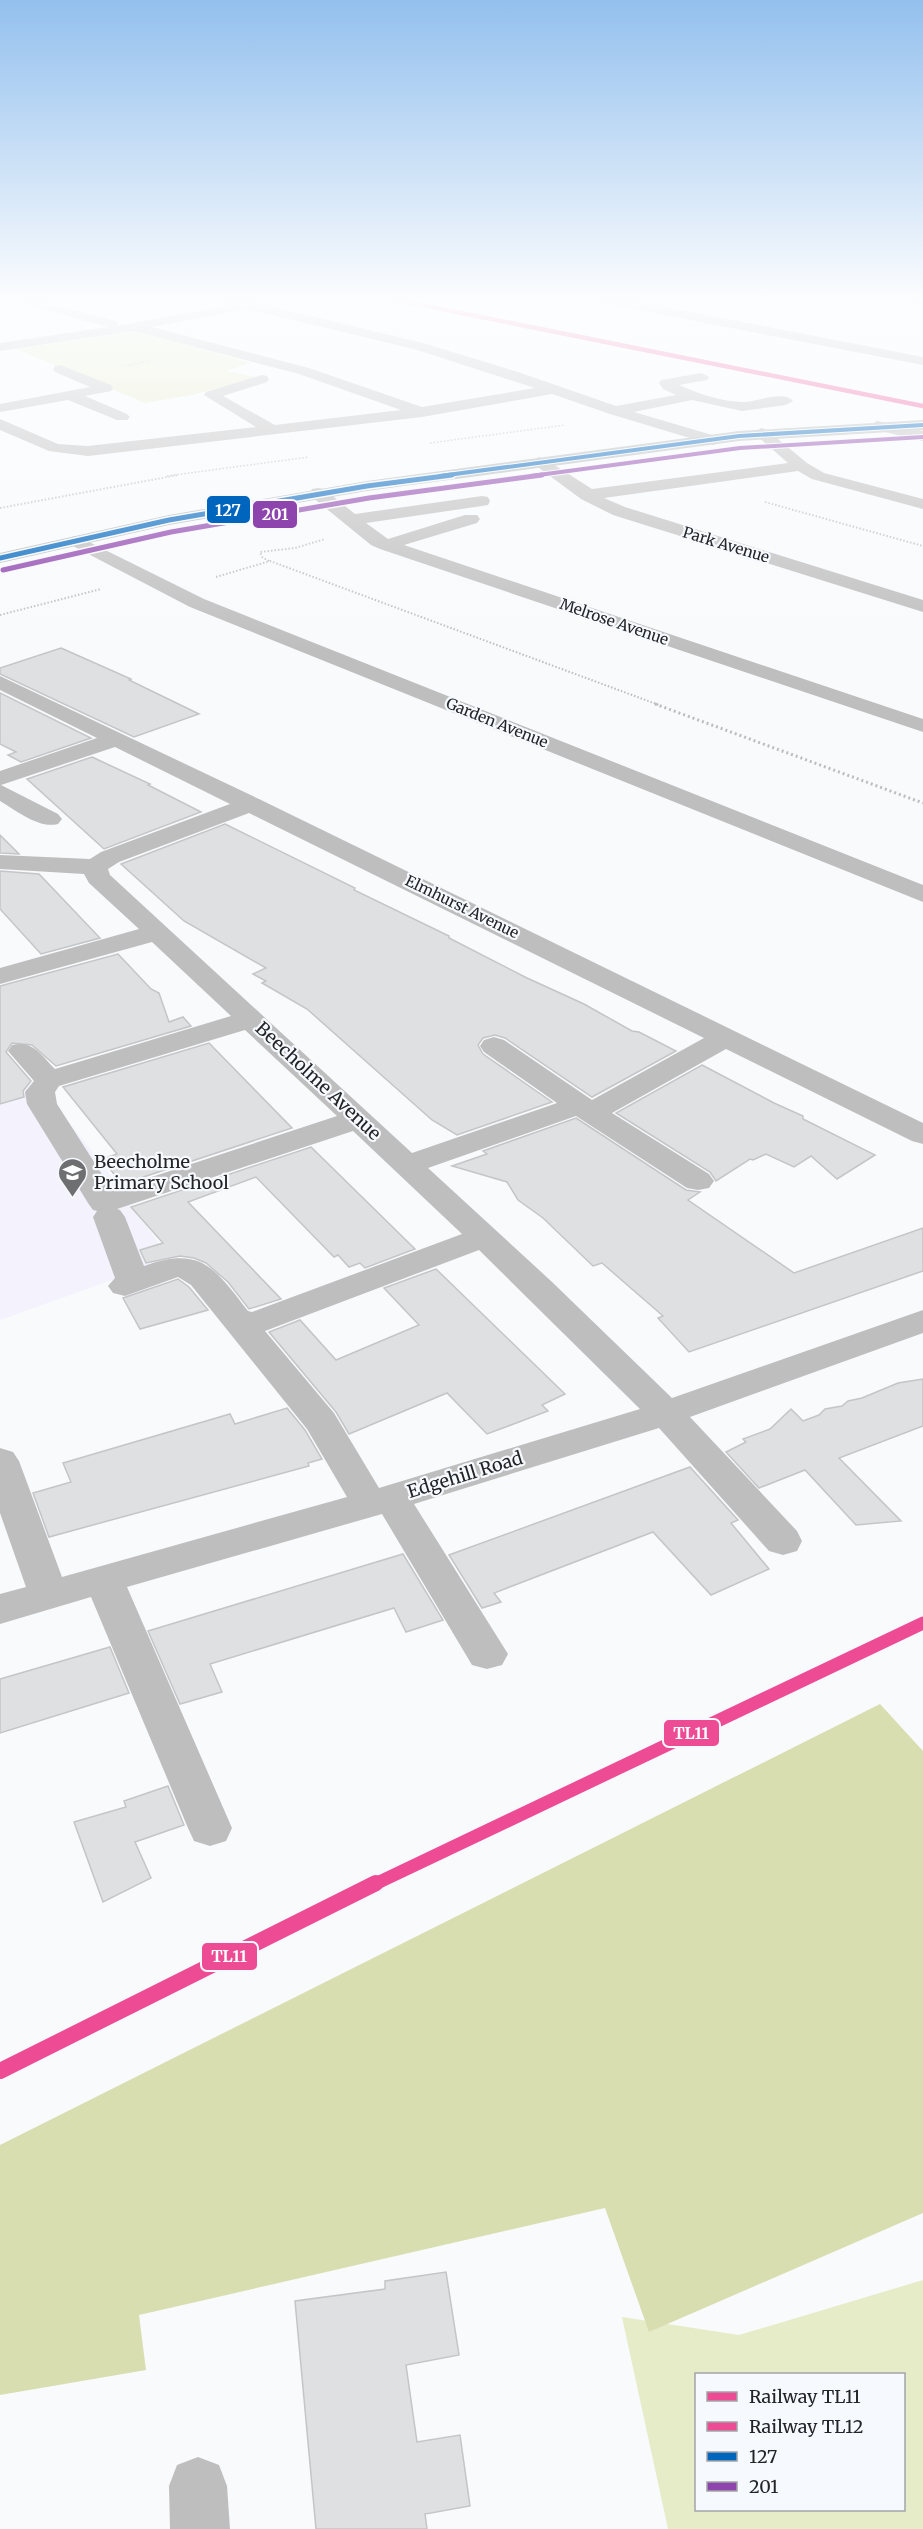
<svg xmlns="http://www.w3.org/2000/svg" width="923" height="2529" font-family="Merriweather,serif">
	<style>
		.commercial { fill: #f4f2fd }
		.green { fill: #e7ecc8; fill-rule: evenodd }
		.forest { fill: #d9deb1 }
		.building { fill: #dfe0e1; stroke: #c4c5c7; stroke-width: 1.5 }
		.lines { fill: none; stroke-linecap: round; stroke-linejoin: round }
		.path-far2 { stroke: #bcbdbe; stroke-width: 1.5; stroke-dasharray: 1.5 2; stroke-linecap: butt }
		.path-far1 { stroke: #bcbdbe; stroke-width: 2; stroke-dasharray: 1.5 2; stroke-linecap: butt }
		.path { stroke: #bcbdbe; stroke-width: 3; stroke-dasharray: 2 3; stroke-linecap: butt }
		.minor { fill: #bfbebf; fill-rule: evenodd }
		.major { fill: #b7b8b7; fill-rule: evenodd }
		.bus-1-far1-casing { stroke: #f6f9fe; stroke-width: 6 }
		.bus-1-casing { stroke: #f6f9fe; stroke-width: 8 }
		.bus-2-far1-casing { stroke: #f6f9fe; stroke-width: 6 }
		.bus-2-casing { stroke: #f6f9fe; stroke-width: 8 }
		.bus-1-far1 { stroke: #0065bd; stroke-width: 4 }
		.bus-1 { stroke: #0065bd; stroke-width: 5 }
		.bus-2-far1 { stroke: #8e44ad; stroke-width: 4 }
		.bus-2 { stroke: #8e44ad; stroke-width: 5 }
		.rail-1-far1-casing { stroke: #f6f9fe; stroke-width: 17 }
		.rail-1-casing { stroke: #f6f9fe; stroke-width: 21 }
		.rail-2-casing { stroke: #f6f9fe; stroke-width: 7 }
		.rail-1-far1 { stroke: #ee4b95; stroke-width: 13 }
		.rail-1 { stroke: #ee4b95; stroke-width: 16 }
		.rail-2 { stroke: #ee4b95; stroke-width: 4.5 }
		.labels { text-anchor: middle; stroke-width: 4.5; stroke-linejoin: round; paint-order: stroke }
		.far-street-label { font-size: 15px; fill: #232426; stroke: #f6f9fe }
		.street-label { font-size: 18px; fill: #232426; stroke: #f6f9fe }
		.poi-label { font-size: 18px; fill: #232426; stroke: #f6f9fe; text-anchor: start }
		.line-badge { stroke: #f6f9fe; stroke-width: 2 }
		.badge-label { font-size: 16px; text-anchor: middle; font-weight: bold; fill: #fff }
	</style>
	<rect width="100%" height="100%" fill="#f8fafc"/>
	<polygon class="commercial" points="35,1079 123,1191 129,1204 171,1259 0,1320 0,1105 13,1101"/>
	<g class="green">
		<polygon points="139,331 250,363 226,371 258,377 192,395 145,403 16,349"/>
		<path d="M923,2280V2529H668L622,2317L739,2335ZM696,2374H904V2510H696Z"/>
	</g>
	<polygon class="forest" points="880,1704 923,1751 923,2213 649,2332 605,2208 139,2315 146,2370 0,2395 0,2145"/>
	<g class="building">
		<polygon points="61,648 131,679 129,680 199,714 134,737 0,674 0,668"/>
		<polygon points="0,693 91,738 21,762 8,755 16,752 0,744"/>
		<polygon points="92,757 150,784 148,785 201,812 104,849 27,779"/>
		<polygon points="225,824 355,888 354,890 449,936 449,938 527,978 584,1004 632,1031 639,1032 676,1051 592,1097 505,1038 495,1035 483,1038 478,1045 483,1054 552,1102 457,1135 432,1120 307,1009 262,983 266,981 253,974 266,968 184,921 121,864"/>
		<polygon points="0,835 19,854 0,853"/>
		<polygon points="0,871 39,874 100,938 41,954 0,909"/>
		<polygon points="118,954 151,989 159,993 169,1022 183,1017 191,1026 56,1066 32,1045 12,1043 6,1052 31,1081 23,1091 24,1097 0,1104 0,986"/>
		<polygon points="209,1043 292,1128 122,1184 102,1159 117,1154 63,1087"/>
		<polygon points="702,1065 774,1103 803,1116 803,1119 875,1155 837,1179 811,1156 794,1167 766,1154 753,1160 750,1159 716,1181 710,1172 616,1113"/>
		<polygon points="576,1118 686,1190 700,1192 688,1200 794,1273 923,1228 923,1271 689,1352 658,1318 663,1316 602,1263 593,1266 543,1218 518,1200 507,1182 452,1166 487,1154 483,1151"/>
		<polygon points="311,1147 415,1249 365,1268 360,1263 349,1267 338,1255 334,1257 256,1177 188,1202 281,1299 249,1309 228,1282 206,1263 194,1258 180,1256 146,1263 140,1250 163,1243 131,1207"/>
		<polygon points="436,1269 565,1394 542,1405 548,1411 487,1434 447,1393 349,1434 336,1412 269,1332 300,1320 336,1360 419,1325 384,1288"/>
		<polygon points="178,1279 189,1287 208,1310 140,1329 123,1298"/>
		<polygon points="923,1379 923,1426 839,1458 901,1521 856,1525 805,1470 759,1488 726,1452 746,1442 743,1439 770,1429 791,1409 803,1421 819,1415 825,1409 842,1406 848,1401 862,1398 898,1383"/>
		<polygon points="287,1408 305,1430 322,1459 308,1463 309,1466 49,1537 33,1493 71,1482 63,1463 230,1414 235,1424"/>
		<polygon points="690,1467 738,1520 731,1523 769,1569 711,1595 653,1532 494,1593 501,1602 482,1608 449,1555"/>
		<polygon points="403,1554 443,1620 406,1632 394,1608 210,1664 222,1692 180,1704 148,1631"/>
		<polygon points="110,1647 129,1693 0,1733 0,1679"/>
		<polygon points="168,1786 184,1825 135,1842 151,1878 103,1902 74,1822 126,1807 124,1801"/>
		<polygon points="446,2272 459,2355 406,2365 417,2442 460,2435 470,2506 425,2514 427,2529 316,2529 295,2301 385,2289 385,2281"/>
	</g>
	<g class="lines">
		<g class="path-far2">
			<polyline points="125,366 150,361"/>
			<polyline points="430,443 565,425"/>
			<polyline points="167,476 309,457"/>
		</g>
		<g class="path-far1">
			<polyline points="765,502 923,546"/>
			<polyline points="0,508 178,475"/>
			<polyline points="269,561 262,557 260,552 295,548 325,539"/>
			<polyline points="216,577 270,561 659,705"/>
			<polyline points="0,615 101,589"/>
		</g>
		<polyline class="path" points="655,704 923,803"/>
		<g class="minor">
			<path d="M3,298H26L117,321L118,326L230,305L211,298H235L423,343L518,372L616,406L676,395L663,389L659,383L661,380L702,373L709,377L707,380L679,385C697,393 722,402 743,402C757,402 783,390 793,401L786,405L742,411L692,400L634,412L719,437L721,440L719,443L713,445L610,414L552,394L422,417L88,456L49,451L0,430V419L58,444L88,446L256,427L204,395L206,392L262,375L267,376L269,379L267,382L223,396L275,425L401,410L299,374L134,331L0,351V343L108,327ZM247,309L414,349L535,388L422,407L309,368L152,327Z"/>
			<polygon points="591,298 619,298 923,357 923,365 597,302"/>
			<polygon points="901,298 923,298 923,305 903,301"/>
			<polygon points="60,365 111,385 113,388 111,391 85,396 127,414 130,417 127,420 117,420 68,400 0,412 0,404 90,387 55,372 53,369 55,366"/>
			<polygon points="877,421 923,431 923,441 872,429 869,426"/>
			<polygon points="762,428 767,430 807,463 824,473 923,499 923,509 812,479 798,471 604,498 625,507 923,600 923,612 613,515 581,499 531,462 539,457 545,459 592,489 788,463 757,436 754,433 757,430"/>
			<polygon points="318,488 324,489 355,514 482,496 488,497 490,501 488,505 482,506 366,523 388,539 465,515 477,515 480,519 477,523 404,545 923,719 923,732 380,549 371,545 312,497 310,493 312,489"/>
			<polygon points="77,536 204,599 923,885 923,902 190,607 71,545 68,541 71,537"/>
			<path d="M0,676L259,799L923,1123V1144L912,1141L726,1049L612,1113L709,1174L714,1181L709,1188L698,1190L687,1188L576,1116L428,1168L551,1281L672,1398L923,1310V1333L690,1417L797,1531L802,1541L797,1551L783,1555L769,1551L659,1428L414,1504L508,1654L502,1665L487,1669L472,1665L382,1514L127,1587L232,1828L226,1841L210,1846L194,1841L188,1828L91,1597L0,1624V1594L26,1587L0,1513V1448L13,1452L19,1461L62,1577L347,1497L307,1429L191,1285L178,1277L125,1296L113,1293L108,1286L115,1278L93,1217L97,1211L93,1210L88,1203L27,1104L25,1092L34,1081L8,1051L12,1045C33,1040 41,1055 55,1069L231,1016L152,942L0,984V968L139,929L89,883L84,874L0,869V855L90,859L101,852L230,804L115,747L1,785L58,814L62,819L58,824C39,829 17,811 0,801V771L97,738L0,690ZM249,813L704,1038L592,1100L504,1040L494,1037L484,1040L480,1046L484,1052L557,1103L412,1153L110,875L108,869L119,862ZM245,1030L337,1116L112,1190L57,1104L55,1092L59,1086ZM353,1131L462,1234L252,1312L248,1311C215,1269 202,1245 144,1266L125,1217L120,1210L117,1209ZM479,1250L640,1409L379,1488L334,1413L265,1331Z"/>
			<polygon points="198,2457 219,2465 227,2486 230,2529 170,2529 169,2486 177,2465"/>
		</g>
		<polygon class="major" points="923,420 923,430 739,441 367,491 169,525 0,563 0,553 169,515 367,481 739,431"/>
		<defs>
			<polyline id="bus-1-far1" points="440,476 739,436 923,425"/>
			<polyline id="bus-1" points="0,558 169,520 367,486 452,475"/>
			<polyline id="bus-2-far1" points="531,476 740,448 923,437"/>
			<polyline id="bus-2" points="3,570 171,532 369,498 542,475"/>
		</defs>
		<use href="#bus-1-far1" class="bus-1-far1-casing"/>
		<use href="#bus-1" class="bus-1-casing"/>
		<use href="#bus-2-far1" class="bus-2-far1-casing"/>
		<use href="#bus-2" class="bus-2-casing"/>
		<use href="#bus-1-far1" class="bus-1-far1"/>
		<use href="#bus-1" class="bus-1"/>
		<use href="#bus-2-far1" class="bus-2-far1"/>
		<use href="#bus-2" class="bus-2"/>
		<defs>
			<polyline id="rail-1-far1" points="373,1885 923,1623"/>
			<polyline id="rail-1" points="0,2071 376,1883"/>
			<polyline id="rail-2" points="387,298 923,406"/>
		</defs>
		<use href="#rail-1-far1" class="rail-1-far1-casing"/>
		<use href="#rail-1" class="rail-1-casing"/>
		<use href="#rail-2" class="rail-2-casing"/>
		<use href="#rail-1-far1" class="rail-1-far1"/>
		<use href="#rail-1" class="rail-1"/>
		<use href="#rail-2" class="rail-2"/>
	</g>
	<linearGradient id="sky" x2="0" y2="1"><stop stop-color="#93c0ee"/><stop offset="0.46" stop-color="#fcfdfe"/><stop offset="1" stop-color="#fcfdfe" stop-opacity="0"/></linearGradient>
	<rect width="923" height="652" fill="url(#sky)"/>
	<defs>
		<symbol id="school-pin" viewBox="-11 -11 22 30"><path d="M0 17L-7.5 6A9.5 9.5 0 1 1 7.5 6Z" fill="#6e6f71" stroke="#f6f9fe"/><path d="M0-5L7-2L0 1L-7-2ZM-4 1L0 2.5L4 1V4Q0 6-4 4Z" fill="#fff"/></symbol>
	</defs>
	<g fill-rule="evenodd">
		<use href="#school-pin" x="56" y="1156" width="33" height="45"/>
	</g>
	<g class="labels">
		<g class="far-street-label">
			<text transform="translate(726 545) rotate(17)" y="5">Park Avenue</text>
			<text transform="translate(614 622) rotate(19)" y="5">Melrose Avenue</text>
			<text transform="translate(497 723) rotate(22)" y="5">Garden Avenue</text>
			<text transform="translate(462 907) rotate(26)" y="5">Elmhurst Avenue</text>
		</g>
		<g class="street-label">
			<text transform="translate(318 1081) rotate(43)" y="6">Beecholme Avenue</text>
			<text transform="translate(465 1475) rotate(-17)" y="6">Edgehill Road</text>
		</g>
		<g class="poi-label">
			<text x="94" y="1168">Beecholme<tspan x="94" dy="21">Primary School</tspan></text>
		</g>
	</g>
	<g class="line-badge">
		<rect x="206" y="495" width="45" height="29" rx="6" fill="#0065bd"/>
		<rect x="252" y="500" width="46" height="29" rx="6" fill="#8e44ad"/>
		<rect x="663" y="1719" width="57" height="28" rx="6" fill="#ee4b95"/>
		<rect x="201" y="1942" width="57" height="29" rx="6" fill="#ee4b95"/>
	</g>
	<g class="badge-label">
		<text x="228" y="516">127</text>
		<text x="275" y="520">201</text>
		<text x="691" y="1739">TL11</text>
		<text x="229" y="1962">TL11</text>
	</g>
	<rect x="695" y="2373" width="210" height="138" fill="#f6f9fe" stroke="#a2a4a8" stroke-width="1.5"/>
	<rect x="707" y="2392" width="30" height="9" fill="#ee4b95" stroke="#a2a4a8" stroke-width="1.5"/>
	<text x="749" y="2403" font-size="18" fill="#232426">Railway TL11</text>
	<rect x="707" y="2422" width="30" height="9" fill="#ee4b95" stroke="#a2a4a8" stroke-width="1.5"/>
	<text x="749" y="2433" font-size="18" fill="#232426">Railway TL12</text>
	<rect x="707" y="2452" width="30" height="9" fill="#0065bd" stroke="#a2a4a8" stroke-width="1.5"/>
	<text x="749" y="2463" font-size="18" fill="#232426">127</text>
	<rect x="707" y="2482" width="30" height="9" fill="#8e44ad" stroke="#a2a4a8" stroke-width="1.5"/>
	<text x="749" y="2493" font-size="18" fill="#232426">201</text>
</svg>
